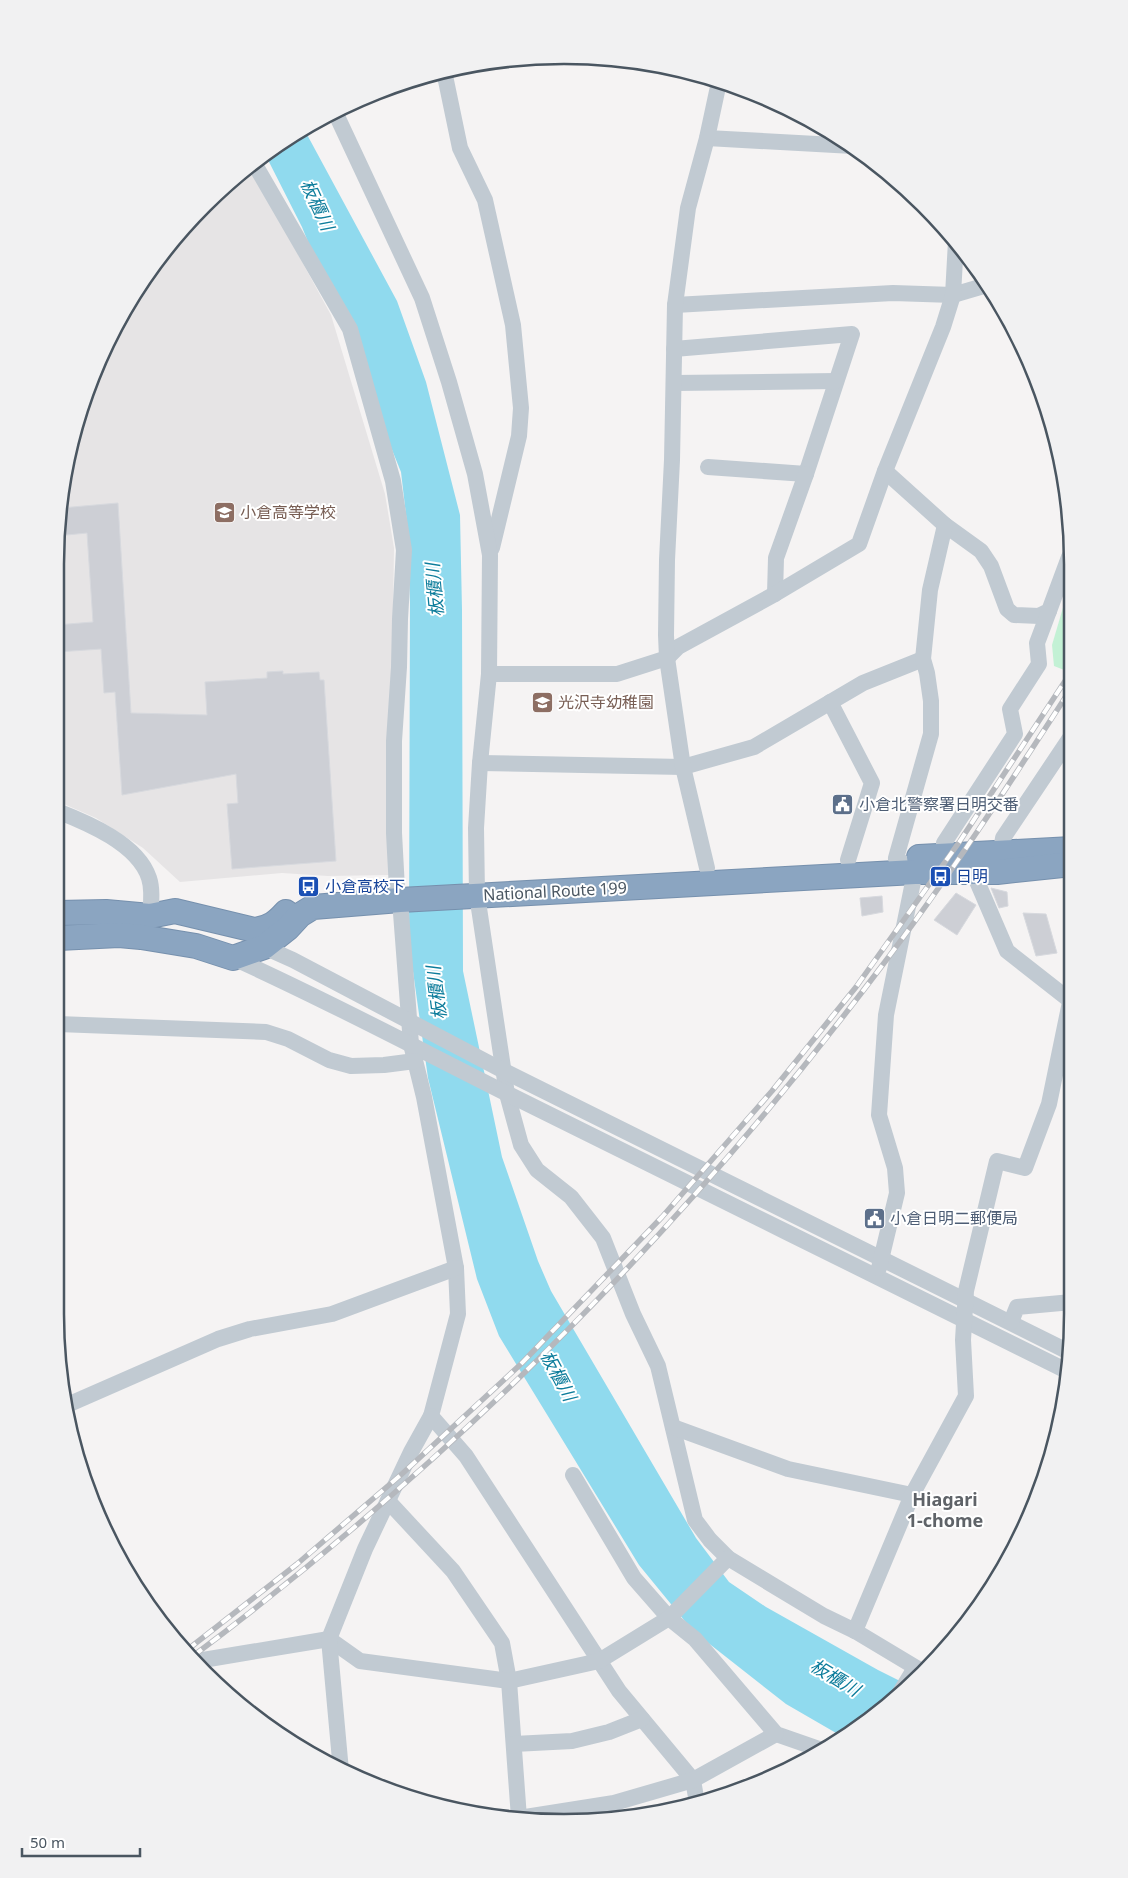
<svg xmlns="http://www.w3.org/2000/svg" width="1128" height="1878" font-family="'Noto Sans','Noto Sans JP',sans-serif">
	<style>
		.education { fill: #e6e4e5 }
		.green { fill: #c3f1d5 }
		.water { fill: #90daee }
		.building { fill: #cdcfd5; stroke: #d7d9de }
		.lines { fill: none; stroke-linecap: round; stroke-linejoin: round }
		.highway-casing { stroke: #7690ad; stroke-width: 26 }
		.minor { stroke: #c1cad2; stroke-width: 16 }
		.highway { stroke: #8ba5c1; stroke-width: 24 }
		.rail-casing { stroke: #b5b8bd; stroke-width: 5.5 }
		.rail { stroke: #fff; stroke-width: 4; stroke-dasharray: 11; stroke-linecap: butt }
		.labels { text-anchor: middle; stroke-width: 4; stroke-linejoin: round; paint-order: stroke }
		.education-label { font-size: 16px; fill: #785e54; stroke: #fff; text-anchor: start }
		.service-label { font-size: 16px; fill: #4e5e75; stroke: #fff; text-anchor: start }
		.transit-label { font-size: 16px; fill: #164399; stroke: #fff; text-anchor: start }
		.street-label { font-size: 16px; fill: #4a5661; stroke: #fff }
		.water-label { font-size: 18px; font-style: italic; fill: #0c7c9b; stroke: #fff }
		.neighbourhood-label { font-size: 18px; font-weight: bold; fill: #5f6368; stroke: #fff }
		.rim { fill: none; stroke: #4a5661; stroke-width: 2.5 }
	</style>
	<rect width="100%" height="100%" fill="#f5f3f3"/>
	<polygon class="education" points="250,166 331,315 385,494 394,548 389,875 328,876 282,873 180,882 143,848 96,818 57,801 56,530 82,400 141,281 204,204"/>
	<polygon class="green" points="1072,577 1072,673 1054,666 1052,645"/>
	<polygon class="water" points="304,129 397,301 426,382 460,515 462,610 463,971 502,1157 538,1261 551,1291 696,1538 729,1582 766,1607 878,1670 910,1686 874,1718 843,1737 786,1704 693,1631 639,1565 499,1336 477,1279 428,1078 409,943 410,604 408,532 401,472 302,227 265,154 281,141"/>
	<g class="building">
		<polygon points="118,503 131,713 207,715 205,682 267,678 267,672 283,671 283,674 319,672 320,680 324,680 336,861 232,869 227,804 238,803 236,774 122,795 115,692 104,693 101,649 57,652 56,625 93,622 87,533 56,536 61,508"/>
		<polygon points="991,888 1007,892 1008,906 999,908"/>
		<polygon points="956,893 976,905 957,935 934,920"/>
		<polygon points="882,896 883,912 862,916 860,898"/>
		<polygon points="1023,913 1046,914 1057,953 1036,956"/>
	</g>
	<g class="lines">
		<defs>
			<g id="highway">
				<polyline points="919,857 1072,849"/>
				<path d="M58,913L106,912L150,916L175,911L255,930C270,928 277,922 286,912"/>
				<polyline points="58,938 119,935 141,937 196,946 233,958 264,947 288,928 300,915 313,907 400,900 915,872 997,872 1072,864"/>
			</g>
		</defs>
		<use href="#highway" class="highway-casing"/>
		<g class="minor">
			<polyline points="444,71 460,148 485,200 513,325 521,408 519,436 492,548"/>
			<polyline points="335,112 422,298 449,382 475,474 490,555 489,674 480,763 476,828 477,895 507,1094 521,1145 537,1170 571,1197 603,1238 633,1314 658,1366 695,1520 710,1540 728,1558 824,1616 855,1631 925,1673"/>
			<polyline points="707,138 853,146"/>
			<polyline points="254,163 350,329 393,481 404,550 400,619 399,667 394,741 394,833 397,889 400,900 411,1044 424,1097 456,1268 458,1314 431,1416 466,1456 619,1691 693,1780 697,1803"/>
			<polyline points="675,305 893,293 953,295 987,285"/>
			<polyline points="674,349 852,334 806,474 708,467"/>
			<polyline points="674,383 836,381"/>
			<polyline points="885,471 945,525 981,551 991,566 1007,609 1014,615 1039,616 1049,611 1069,557 1072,555"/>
			<polyline points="775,594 776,558 806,474"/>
			<polyline points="489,674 617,674 667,658 678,647 775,594 859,544 885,471 943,327 953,295 956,241"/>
			<polyline points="830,702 872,783 848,860"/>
			<polyline points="480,763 683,767 754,747 863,683 923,659"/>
			<path d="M57,811C88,823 138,844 149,878C153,890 151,904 150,916"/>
			<polyline points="944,843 1015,734 1010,709 1039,664 1037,643 1049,611"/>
			<polyline points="999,861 1003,838 1072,735"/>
			<polyline points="707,868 683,767 667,658 666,635 667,560 672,460 675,305 688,208 707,138 719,82"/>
			<polyline points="973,872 1007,951 1072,1002"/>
			<polyline points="264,947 293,960 502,1070 1071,1353"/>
			<path d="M233,958C327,1000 418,1049 510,1095C695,1188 882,1278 1067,1371"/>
			<polyline points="58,1024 266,1032 288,1039 329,1060 351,1066 384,1065 415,1061"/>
			<polyline points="879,1268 897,1193 895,1168 879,1115 886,1015 915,872 896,858 931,734 931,701 927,673 923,659 930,590 945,525"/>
			<polyline points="1011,1322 1017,1307 1072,1302"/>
			<polyline points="65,1406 218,1339 250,1329 332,1314 456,1268"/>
			<polyline points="673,1427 788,1469 912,1495"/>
			<polyline points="573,1475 634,1578 669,1618 695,1639 776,1734 822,1750"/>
			<polyline points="388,1501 453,1571 502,1643 509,1681 519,1818 614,1803 693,1780 776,1734"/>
			<polyline points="855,1631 912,1495 966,1396 963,1340 966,1291 997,1161 1025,1168 1049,1104 1070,1002"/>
			<polyline points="197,1661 329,1639 360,1661 509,1681 599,1661 669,1618 728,1558"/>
			<polyline points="898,1696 915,1668"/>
			<polyline points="514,1744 572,1741 609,1732 642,1719"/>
			<polyline points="341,1771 329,1639 365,1549 411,1452 431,1416"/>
		</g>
		<use href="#highway" class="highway"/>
		<defs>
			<g id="rail">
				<polyline points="187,1650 297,1564 403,1473 521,1364 662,1217 772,1091 856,987 960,841 1067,678"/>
				<path d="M193,1656C452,1462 683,1230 878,971C948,879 1010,783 1072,687"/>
			</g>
		</defs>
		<use href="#rail" class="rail-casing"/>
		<use href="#rail" class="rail"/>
	</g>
	<defs>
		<symbol id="school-square" viewBox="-11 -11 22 22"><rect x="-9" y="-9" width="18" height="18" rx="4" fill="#8d6e63" stroke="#fff"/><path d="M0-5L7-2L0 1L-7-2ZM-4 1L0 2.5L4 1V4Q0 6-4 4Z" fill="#fff"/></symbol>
		<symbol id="civic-square" viewBox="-11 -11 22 22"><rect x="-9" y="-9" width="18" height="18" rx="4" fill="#5c6f8a" stroke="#fff"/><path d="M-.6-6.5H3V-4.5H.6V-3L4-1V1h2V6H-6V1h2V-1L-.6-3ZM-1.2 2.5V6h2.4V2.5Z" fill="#fff"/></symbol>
		<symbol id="bus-square" viewBox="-11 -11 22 22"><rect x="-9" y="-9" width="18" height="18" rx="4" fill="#1a4fb4" stroke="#fff"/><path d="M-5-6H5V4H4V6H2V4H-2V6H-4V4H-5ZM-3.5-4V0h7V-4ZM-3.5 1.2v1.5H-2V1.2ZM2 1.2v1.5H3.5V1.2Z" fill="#fff"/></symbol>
	</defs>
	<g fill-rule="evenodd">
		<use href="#school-square" x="212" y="500" width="25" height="25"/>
		<use href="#school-square" x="530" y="690" width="25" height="25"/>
		<use href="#civic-square" x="830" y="792" width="25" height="25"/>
		<use href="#bus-square" x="928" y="864" width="25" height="25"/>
		<use href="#bus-square" x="296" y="874" width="25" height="25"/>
		<use href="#civic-square" x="862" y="1206" width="25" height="25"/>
	</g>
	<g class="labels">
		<g class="education-label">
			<text x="240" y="518">小倉高等学校</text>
			<text x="558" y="708">光沢寺幼稚園</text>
		</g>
		<g class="service-label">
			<text x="859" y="810">小倉北警察署日明交番</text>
			<text x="890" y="1224">小倉日明二郵便局</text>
		</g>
		<g class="transit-label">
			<text x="956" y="882">日明</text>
			<text x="325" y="892">小倉高校下</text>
		</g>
		<g class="street-label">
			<text transform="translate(555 891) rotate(-3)" y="6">National Route 199</text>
		</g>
		<g class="water-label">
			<text transform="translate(317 205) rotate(65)" y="6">板櫃川</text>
			<text transform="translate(435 590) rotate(-95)" y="6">板櫃川</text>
			<text transform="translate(437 993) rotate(-97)" y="6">板櫃川</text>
			<text transform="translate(558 1376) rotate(62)" y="6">板櫃川</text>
			<text transform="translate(835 1678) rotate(31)" y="6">板櫃川</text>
		</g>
		<g class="neighbourhood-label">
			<text x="945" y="1506">Hiagari<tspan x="945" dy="21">1-chome</tspan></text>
		</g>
	</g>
	<path d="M0 0H1128V1878H0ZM564 64H564A500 500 0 0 1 1064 564V1314A500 500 0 0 1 564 1814H564A500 500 0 0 1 64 1314V564A500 500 0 0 1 564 64Z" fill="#f1f1f2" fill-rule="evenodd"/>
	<path class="rim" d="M564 64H564A500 500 0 0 1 1064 564V1314A500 500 0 0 1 564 1814H564A500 500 0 0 1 64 1314V564A500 500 0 0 1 564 64Z"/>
	<path d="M22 1848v8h118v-8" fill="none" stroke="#4a5661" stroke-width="2.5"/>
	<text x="30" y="1848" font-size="15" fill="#4a5661" stroke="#ffffff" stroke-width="4" paint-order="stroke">50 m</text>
</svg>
